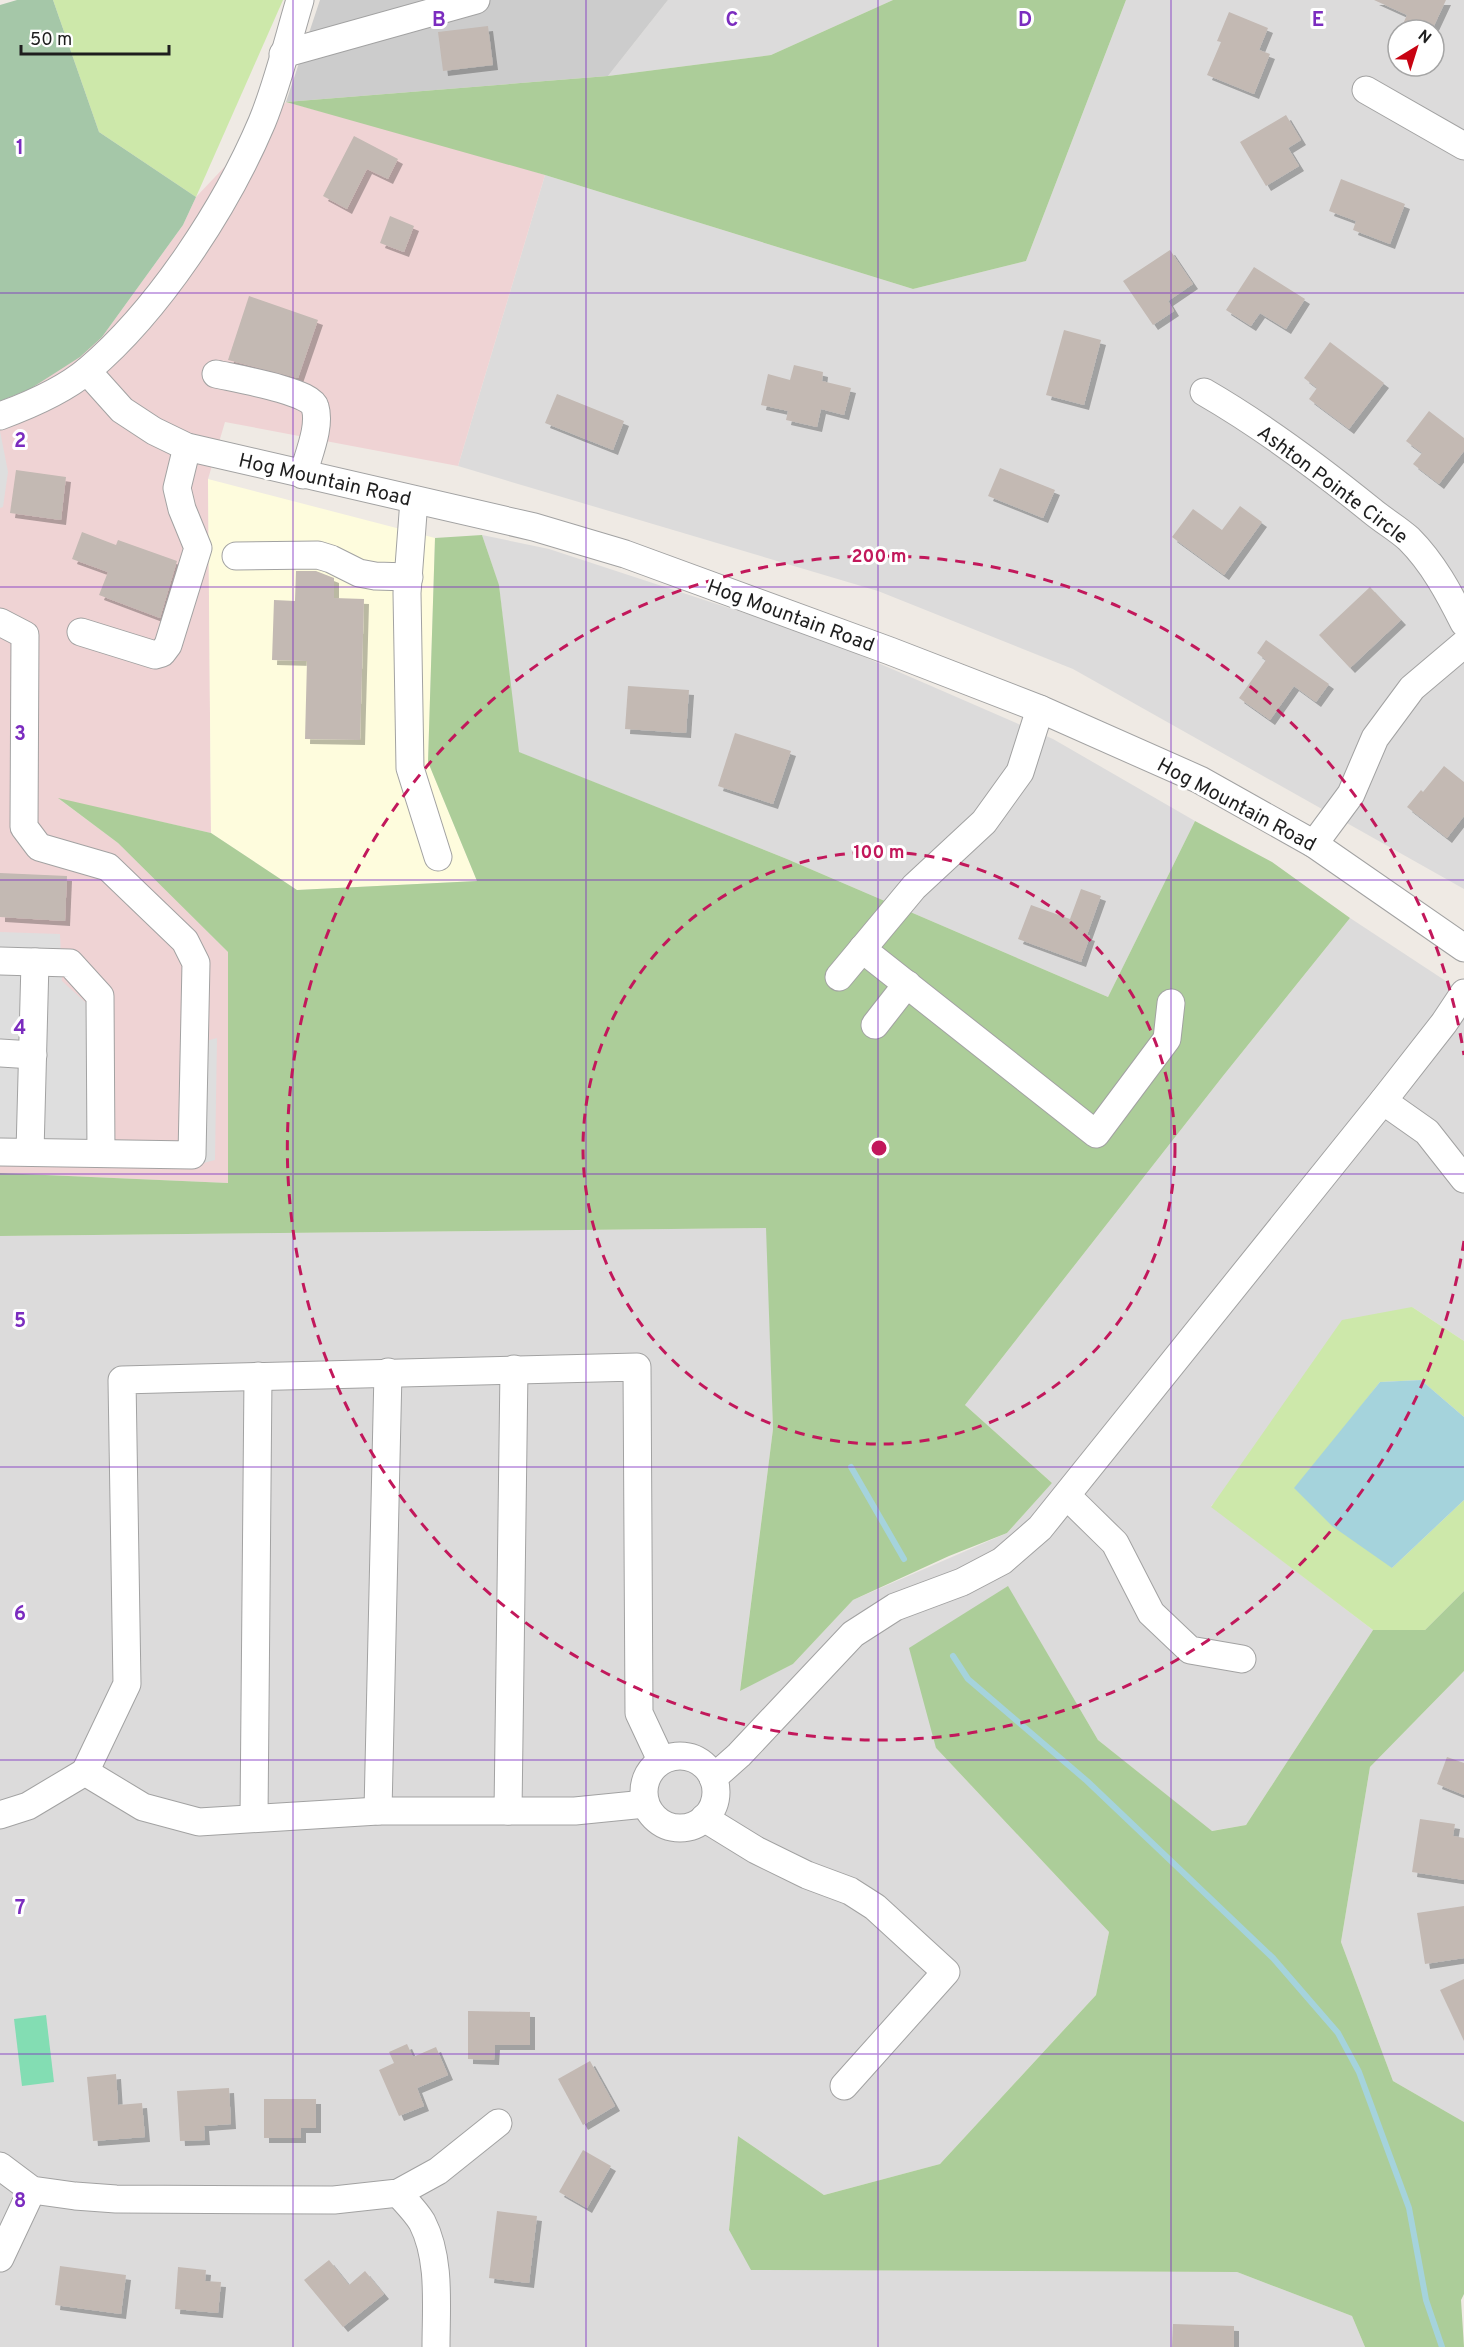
<svg xmlns="http://www.w3.org/2000/svg" width="1464" height="2347" font-family="Overpass,sans-serif">
	<style>
		.residential { fill: #dcdbdb; fill-rule: evenodd }
		.commercial { fill: #efd3d4 }
		.education { fill: #fefcdd }
		.religious { fill: #ccc }
		.grass { fill: #cde8aa }
		.forest { fill: #accd99 }
		.cemetery { fill: #a5c7a8 }
		.pitch { fill: #83ddb3 }
		.parking { fill: #dedede }
		.water { fill: #a5d3dc }
		.lines { fill: none; stroke-linecap: round; stroke-linejoin: round }
		.stream { stroke: #a5d3dc; stroke-width: 6 }
		.building { fill: #c3b9b3; filter: url(#shadow) }
		.minor-casing { stroke: #a2a2a2; stroke-width: 29 }
		.minor { stroke: #fff; stroke-width: 27 }
		.grid { fill: none; stroke: #7b2cbf; stroke-width: 1.5; stroke-opacity: 0.55 }
		.ring { fill: none; stroke: #c2185b; stroke-width: 3; stroke-dasharray: 10 8 }
		.labels { text-anchor: middle; stroke-width: 6; stroke-linejoin: round; paint-order: stroke }
		.street-label { font-size: 20px; fill: #1e1e1e; stroke: #fff }
		.grid-label { font-size: 20px; text-anchor: middle; font-weight: bold; fill: #7b2cbf; stroke: #fff; stroke-width: 6; stroke-linejoin: round; paint-order: stroke }
		.centre { fill: #c2185b; stroke: #fff; stroke-width: 3 }
		.ring-label { font-size: 18px; text-anchor: middle; font-weight: bold; fill: #c2185b; stroke: #fff; stroke-width: 6; stroke-linejoin: round; paint-order: stroke }
	</style>
	<defs>
		<filter id="shadow"><feDropShadow dx="5" dy="5" stdDeviation="0" flood-color="#0004"/></filter>
	</defs>
	<rect width="100%" height="100%" fill="#efeae4"/>
	<g class="residential">
		<polygon points="668,0 893,0 771,55 608,76"/>
		<path d="M1126,0H1464V889L1073,669L878,591L458,466L545,175L913,289L1026,261ZM1398,30H1434V66H1398Z"/>
		<polygon points="482,535 549,549 823,639 1053,739 1195,821 1108,997 787,859 518,752 499,586"/>
		<polygon points="1350,918 1464,993 1464,1341 1412,1307 1211,1506 1373,1630 1246,1825 1211,1831 1098,1740 1008,1587 936,1748 1109,1932 1096,1995 940,2164 824,2195 738,2136 729,2230 752,2270 1237,2272 1352,2316 1365,2347 0,2347 0,1236 767,1228 773,1429 740,1690 793,1664 853,1600 1007,1533 1052,1483 965,1405 1223,1076"/>
		<polygon points="1464,1671 1464,2122 1393,2081 1341,1942 1370,1767"/>
	</g>
	<polygon class="commercial" points="286,102 469,151 545,175 458,466 225,422 208,479 211,833 59,799 118,843 228,952 228,1183 0,1173 0,400 102,337 183,225 196,197"/>
	<polygon class="education" points="208,479 435,538 428,762 477,881 297,890 211,833"/>
	<polygon class="religious" points="320,0 668,0 608,76 286,102"/>
	<g class="grass">
		<polygon points="53,0 283,0 196,197 99,132"/>
		<polygon points="1412,1307 1464,1341 1464,1417 1421,1380 1380,1382 1343,1429 1392,1568 1464,1500 1464,1591 1425,1630 1373,1630 1211,1507 1342,1320"/>
	</g>
	<g class="forest">
		<polygon points="893,0 1126,0 1026,261 913,289 545,175 286,102 608,76 771,55"/>
		<polygon points="482,535 499,585 519,752 787,859 1108,997 1195,821 1272,862 1350,918 1223,1076 965,1405 1052,1483 1007,1533 949,1556 853,1600 793,1664 740,1691 773,1429 766,1228 0,1236 0,1173 228,1183 228,952 118,843 58,798 211,833 297,890 477,881 428,762 435,538"/>
		<polygon points="1008,1586 1098,1740 1212,1831 1246,1825 1373,1630 1425,1630 1464,1591 1464,1671 1370,1767 1341,1942 1393,2081 1464,2122 1464,2294 1461,2300 1464,2347 1365,2347 1352,2316 1237,2272 751,2270 729,2230 738,2136 824,2195 940,2164 1096,1995 1109,1932 936,1748 909,1648"/>
	</g>
	<polygon class="cemetery" points="17,0 53,0 99,132 196,197 183,225 102,337 80,357 30,389 0,401 0,5"/>
	<polygon class="pitch" points="46,2015 54,2082 22,2086 14,2019"/>
	<g class="parking">
		<polygon points="0,431 8,472 3,507 0,508"/>
		<polygon points="0,932 60,934 62,981 96,1012 93,1143 0,1139"/>
		<polygon points="217,1038 215,1160 196,1165 202,1042"/>
	</g>
	<polygon class="water" points="1421,1380 1464,1417 1464,1500 1392,1568 1332,1526 1294,1488 1380,1382"/>
	<g class="lines">
		<g class="stream">
			<polyline points="851,1467 904,1559"/>
			<polyline points="953,1656 968,1679 1087,1781 1273,1958 1338,2033 1359,2072 1409,2208 1426,2300 1442,2347"/>
		</g>
	</g>
	<g class="building">
		<polygon points="1374,0 1446,0 1432,30 1411,30 1402,26 1407,15"/>
		<polygon points="1229,12 1268,28 1259,50 1270,54 1254,94 1207,75 1221,42 1217,41"/>
		<polygon points="488,26 493,65 443,71 438,32"/>
		<polygon points="1286,115 1301,140 1288,148 1299,166 1266,186 1240,142"/>
		<polygon points="354,136 398,159 388,179 367,169 347,209 323,196"/>
		<polygon points="1341,179 1405,204 1390,244 1353,230 1356,221 1329,211"/>
		<polygon points="390,216 414,226 404,252 380,243"/>
		<polygon points="1170,250 1193,284 1168,301 1174,311 1153,325 1123,281"/>
		<polygon points="1254,267 1305,299 1286,329 1260,313 1251,326 1226,310"/>
		<polygon points="249,296 318,320 298,378 228,360"/>
		<polygon points="1064,330 1101,340 1084,405 1046,395"/>
		<polygon points="1330,342 1384,383 1349,429 1309,399 1317,388 1304,378"/>
		<polygon points="794,365 823,372 822,381 851,388 844,415 821,409 817,427 786,420 788,411 761,405 768,374 790,380"/>
		<polygon points="557,394 624,421 613,450 545,423"/>
		<polygon points="1429,411 1464,438 1464,451 1439,484 1413,464 1422,453 1406,441"/>
		<polygon points="1000,468 1055,490 1043,518 988,496"/>
		<polygon points="16,470 66,477 61,520 10,513"/>
		<polygon points="1240,506 1262,522 1224,575 1172,537 1193,509 1222,530"/>
		<polygon points="82,532 116,545 118,540 177,561 160,618 99,595 108,572 72,559"/>
		<polygon points="296,571 316,571 334,578 334,598 364,599 360,740 305,739 307,661 272,660 274,600 295,601"/>
		<polygon points="1370,587 1401,620 1350,668 1319,635"/>
		<polygon points="1266,640 1329,684 1316,702 1294,686 1270,720 1239,698 1266,660 1257,653"/>
		<polygon points="628,686 689,690 686,733 625,729"/>
		<polygon points="735,733 791,751 773,804 718,786"/>
		<polygon points="1444,766 1464,782 1464,816 1447,838 1407,807 1421,790 1423,792"/>
		<polygon points="0,873 67,876 65,921 0,917"/>
		<polygon points="1081,889 1101,896 1087,935 1090,936 1081,962 1018,939 1031,905 1070,919"/>
		<polygon points="1447,1757 1464,1763 1464,1795 1437,1784"/>
		<polygon points="1420,1819 1455,1824 1453,1836 1464,1838 1464,1880 1412,1872"/>
		<polygon points="1464,1906 1464,1958 1425,1964 1417,1913"/>
		<polygon points="1464,1979 1464,2041 1440,1990"/>
		<polygon points="468,2011 530,2012 530,2045 495,2045 494,2060 468,2059"/>
		<polygon points="407,2044 413,2057 436,2047 448,2075 417,2088 424,2106 399,2116 379,2070 394,2063 389,2052"/>
		<polygon points="590,2061 615,2106 583,2125 558,2079"/>
		<polygon points="116,2074 118,2105 142,2103 145,2137 93,2141 87,2077"/>
		<polygon points="229,2088 231,2124 204,2126 205,2140 180,2141 177,2091"/>
		<polygon points="264,2099 316,2099 316,2128 301,2128 301,2138 264,2138"/>
		<polygon points="583,2150 611,2166 587,2208 559,2192"/>
		<polygon points="497,2211 537,2216 529,2283 489,2278"/>
		<polygon points="329,2260 349,2285 365,2271 384,2294 343,2327 304,2280"/>
		<polygon points="60,2266 126,2275 121,2314 55,2305"/>
		<polygon points="178,2267 206,2270 205,2281 221,2282 218,2313 175,2309"/>
		<polygon points="1173,2324 1234,2326 1234,2347 1172,2347"/>
	</g>
	<g class="lines">
		<defs>
			<g id="minor">
				<polyline points="283,54 476,0"/>
				<polyline points="1366,90 1464,146"/>
				<polyline points="87,371 122,410 154,431 187,447 534,527 625,554 890,651 1040,709 1200,780 1314,844 1464,948"/>
				<path d="M216,374C233,378 311,391 315,407C321,427 308,455 303,475"/>
				<path d="M1204,392C1263,426 1319,468 1372,511C1384,521 1398,529 1409,539C1433,563 1449,593 1464,623"/>
				<path d="M0,416C30,405 63,391 88,370C159,310 226,207 262,122C278,83 288,40 300,0"/>
				<polyline points="414,500 407,593 410,768 438,857"/>
				<polyline points="236,556 318,555 331,559 359,573 375,576 409,577"/>
				<polyline points="0,622 25,635 24,827 39,847 108,867 185,941 196,963 192,1155 0,1152"/>
				<polyline points="81,632 155,655 162,653 168,645 198,548 182,509 177,488 187,447"/>
				<polyline points="1314,844 1351,794 1375,738 1412,688 1464,644"/>
				<polyline points="862,949 1096,1134 1167,1039 1171,1003"/>
				<polyline points="0,961 70,963 100,996 101,1153"/>
				<polyline points="839,977 914,887 984,822 1020,772 1040,709"/>
				<polyline points="875,1025 907,984"/>
				<polyline points="0,1053 33,1055"/>
				<polyline points="1383,1101 1427,1132 1464,1179"/>
				<polyline points="30,1152 35,962"/>
				<polyline points="1067,1496 1115,1543 1151,1613 1190,1650 1242,1659"/>
				<circle cx="680" cy="1792" r="36"/>
				<polyline points="85,1772 127,1684 122,1380 637,1367 639,1713 661,1760"/>
				<polyline points="713,1778 739,1755 853,1634 895,1607 962,1582 1002,1561 1040,1528 1383,1101 1444,1023 1464,993"/>
				<polyline points="378,1811 388,1372"/>
				<polyline points="508,1811 514,1369"/>
				<polyline points="0,1815 28,1806 85,1772 143,1807 199,1822 378,1811 575,1811 645,1804"/>
				<polyline points="254,1818 258,1376"/>
				<polyline points="704,1818 756,1850 807,1875 850,1891 875,1907 946,1972 844,2086"/>
				<polyline points="0,2166 32,2190 75,2196 116,2199 334,2200 398,2193 438,2171 498,2123"/>
				<path d="M398,2193C406,2202 416,2212 422,2222C441,2259 436,2306 436,2347"/>
				<polyline points="0,2258 32,2190"/>
			</g>
		</defs>
		<use href="#minor" class="minor-casing"/>
		<use href="#minor" class="minor"/>
	</g>
	<path class="grid" d="M293,0V2347M586,0V2347M878,0V2347M1171,0V2347M0,293H1464M0,587H1464M0,880H1464M0,1174H1464M0,1467H1464M0,1760H1464M0,2054H1464"/>
	<g class="ring">
		<circle cx="879" cy="1148" r="296"/>
		<path d="M1464 1241A592 592 0 1 1 1464 1055"/>
	</g>
	<g class="labels">
		<g class="street-label">
			<text transform="translate(325 479) rotate(13)" y="7">Hog Mountain Road</text>
			<text transform="translate(1333 484) rotate(37)" y="7">Ashton Pointe Circle</text>
			<text transform="translate(791 615) rotate(20)" y="7">Hog Mountain Road</text>
			<text transform="translate(1237 804) rotate(28)" y="7">Hog Mountain Road</text>
		</g>
	</g>
	<g class="grid-label">
		<text x="439" y="26">B</text>
		<text x="732" y="26">C</text>
		<text x="1025" y="26">D</text>
		<text x="1318" y="26">E</text>
		<text x="20" y="154">1</text>
		<text x="20" y="447">2</text>
		<text x="20" y="740">3</text>
		<text x="20" y="1034">4</text>
		<text x="20" y="1327">5</text>
		<text x="20" y="1620">6</text>
		<text x="20" y="1914">7</text>
		<text x="20" y="2207">8</text>
	</g>
	<circle cx="879" cy="1148" r="9" class="centre"/>
	<g class="ring-label">
		<text x="879" y="562">200 m</text>
		<text x="879" y="858">100 m</text>
	</g>
	<g transform="translate(1416 48) rotate(38)"><circle r="28" fill="#ffffff" stroke="#a5a5a5" stroke-width="1.5"/>
	<path d="M0-4.5L10 22L0 15L-10 22Z" fill="#c80312"/>
	<text y="-9" font-size="16" font-weight="bold" text-anchor="middle" fill="#1e1e1e">N</text>
	</g>
	<path d="M21 45v9h148v-9" fill="none" stroke="#1e1e1e" stroke-width="3"/>
	<text x="30" y="45" font-size="18" fill="#1e1e1e" stroke="#ffffff" stroke-width="4.5" paint-order="stroke">50 m</text>
</svg>
